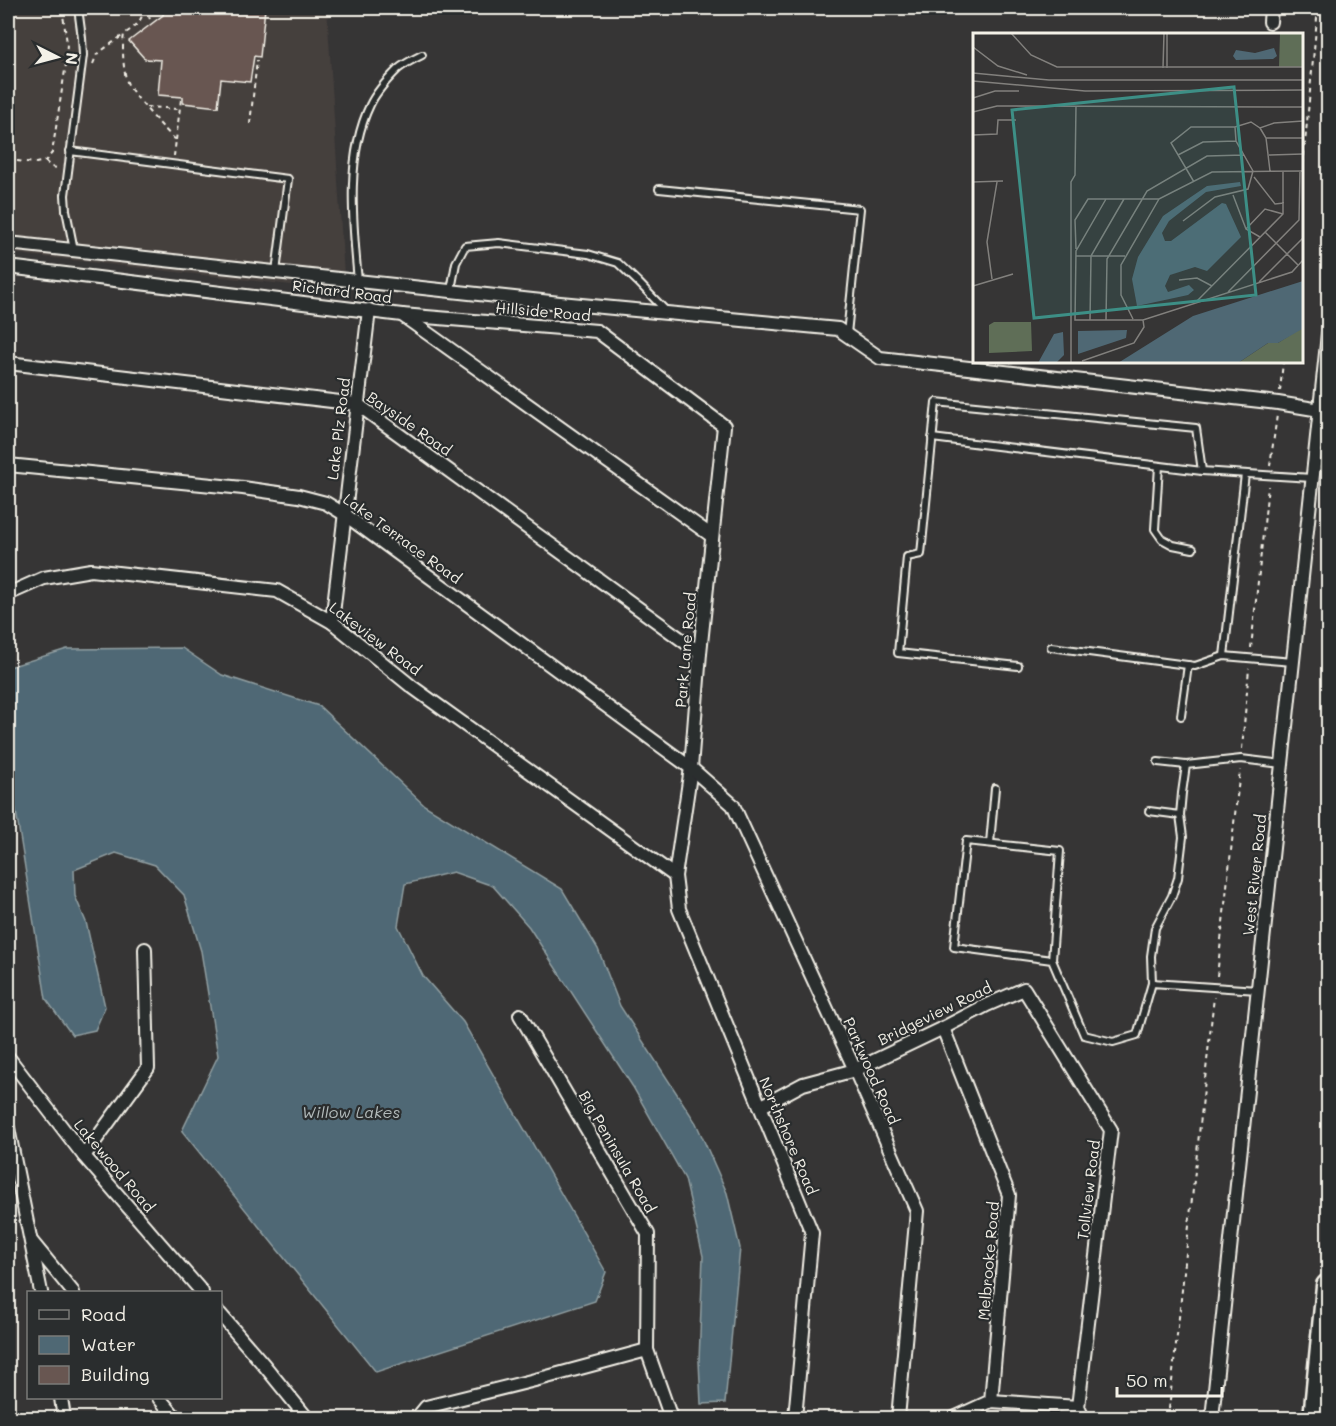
<svg xmlns="http://www.w3.org/2000/svg" width="1336" height="1426" font-family="Mali,sans-serif">
	<style>
		.built { fill: #453f3d }
		.water { fill: #4f6874; stroke: #919fa2; stroke-width: 1.5 }
		.building { fill: #685651; stroke: #f4f1e8; stroke-width: 1.5 }
		.lines { fill: none; stroke-linecap: round; stroke-linejoin: round }
		.service-casing { stroke: #f4f1e8; stroke-width: 10 }
		.minor-casing { stroke: #f4f1e8; stroke-width: 16 }
		.motorway-casing { stroke: #f4f1e8; stroke-width: 27 }
		.path { stroke: #f4f1e8; stroke-width: 2; stroke-dasharray: 4.5 4.5; stroke-linecap: butt }
		.service { stroke: #2a2d2e; stroke-width: 6 }
		.minor { stroke: #2a2d2e; stroke-width: 12 }
		.motorway { stroke: #2a2d2e; stroke-width: 22 }
		.labels { text-anchor: middle; stroke-width: 4.5; stroke-linejoin: round; paint-order: stroke }
		.street-label { font-size: 15px; fill: #f4f1e8; stroke: #2a2d2e }
		.water-label { font-size: 16px; font-style: italic; fill: #b2baba; stroke: #2a2d2e }
		.inset-road { fill: none; stroke: #82807d; stroke-width: 1.5 }
		.view { fill: #3d8f86; fill-opacity: 0.15; stroke: #3d8f86; stroke-width: 3 }
		.inset-edge { fill: none; stroke: #f4f1e8; stroke-width: 3 }
	</style>
	<rect width="100%" height="100%" fill="#363535"/>
	<filter id="ink" filterUnits="userSpaceOnUse"><feTurbulence type="fractalNoise" baseFrequency=".0167" numOctaves="2"/><feDisplacementMap in="SourceGraphic" scale="12" xChannelSelector="R" yChannelSelector="G"/><feConvolveMatrix kernelMatrix="1 2 1 2 8 2 1 2 1" color-interpolation-filters="sRGB"/></filter>
	<g filter="url(#ink)">
		<polygon class="built" points="8,8 327,8 345,291 8,253"/>
		<polygon class="water" points="182,648 222,675 319,706 424,805 562,889 598,949 620,1006 696,1123 727,1193 740,1248 725,1403 701,1404 699,1361 703,1256 685,1179 633,1087 529,927 493,886 453,872 405,884 398,926 423,976 463,1022 606,1272 595,1301 376,1372 182,1131 218,1056 201,951 184,895 155,865 116,853 74,870 75,896 86,922 105,1007 95,1030 72,1035 46,999 8,761 8,671 9,667 67,649"/>
		<polygon class="building" points="164,8 265,8 260,57 254,56 250,82 221,79 218,107 183,103 183,97 158,95 161,60 145,59 129,41 163,15"/>
		<g class="lines">
			<defs>
				<g id="service">
					<polyline points="70,151 288,179 276,272"/>
					<polyline points="659,189 860,209 847,334"/>
					<polyline points="74,250 66,210 65,195 83,55 82,38 78,8"/>
					<path d="M358,281C353,226 345,156 370,105C376,92 388,79 398,69C405,63 414,59 422,55"/>
					<polyline points="451,290 456,263 465,246 499,243 588,254 618,263 638,282 667,312"/>
					<polyline points="932,438 1202,471"/>
					<polyline points="1159,466 1155,529 1162,539 1173,545 1193,549"/>
					<polyline points="1051,647 1195,666 1224,656 1293,662"/>
					<polyline points="1224,656 1245,474"/>
					<polyline points="1018,666 898,653 907,557 921,554 936,402 1196,428 1202,471 1312,478"/>
					<polyline points="1181,716 1188,665"/>
					<polyline points="1158,762 1186,765"/>
					<polyline points="1149,811 1180,815"/>
					<polyline points="990,843 995,788"/>
					<polyline points="1052,960 1060,851 966,841 954,947 1052,960 1084,1035 1113,1042 1137,1035 1152,983 1258,990"/>
					<polyline points="1152,983 1151,956 1155,928 1172,896 1178,878 1183,837 1180,815 1182,793 1186,765 1241,759 1282,764"/>
				</g>
				<g id="minor">
					<polyline points="1270,22 1271,8"/>
					<polyline points="8,243 560,303 838,329 880,358 1278,403 1320,410"/>
					<polyline points="8,267 402,315 712,536"/>
					<polyline points="402,315 597,331 724,426 700,653 691,768 675,876 679,909 812,1233 795,1418"/>
					<polyline points="8,363 357,404 700,653"/>
					<polyline points="8,465 243,488 299,496 326,503 344,514 691,768 733,805 855,1070 917,1211 898,1418"/>
					<polyline points="8,594 44,578 91,570 277,591 332,622 411,686 675,876"/>
					<polyline points="332,622 369,310"/>
					<polyline points="520,1015 648,1234 647,1350 671,1418"/>
					<polyline points="943,1028 1009,1195 991,1401"/>
					<polyline points="8,1057 84,1156 202,1292"/>
					<polyline points="760,1107 803,1084 855,1070 943,1028 987,1005 1024,989 1111,1130 1078,1407 1083,1418"/>
					<polyline points="8,1128 41,1292"/>
					<polyline points="84,1156 148,1068 145,949"/>
					<polyline points="32,1242 73,1292"/>
					<polyline points="220,1314 264,1365 307,1418"/>
					<polyline points="61,1398 64,1418"/>
					<polyline points="159,1398 176,1418"/>
					<polyline points="417,1418 426,1407 547,1377 647,1350"/>
					<polyline points="954,1418 991,1401 1078,1407"/>
					<polyline points="1212,1418 1328,334"/>
				</g>
				<polyline id="motorway" points="1315,1418 1328,1286"/>
			</defs>
			<use href="#service" class="service-casing"/>
			<use href="#minor" class="minor-casing"/>
			<use href="#motorway" class="motorway-casing"/>
			<g class="path">
				<path d="M144,8C142,22 135,27 124,34C122,46 123,70 127,82C129,91 168,134 176,140L174,156"/>
				<polyline points="145,8 150,19"/>
				<polyline points="93,64 97,54 122,36"/>
				<polyline points="146,107 179,109"/>
				<polyline points="250,124 257,60"/>
				<polyline points="176,140 181,99"/>
				<polyline points="8,160 36,163 45,161 52,153 66,64 67,43 62,8"/>
				<polyline points="45,161 51,167 58,168"/>
				<polyline points="1302,174 1318,8"/>
				<polyline points="1280,391 1283,362"/>
				<polyline points="1270,466 1277,415"/>
				<polyline points="1251,648 1268,486"/>
				<polyline points="1242,749 1249,668"/>
				<polyline points="1217,976 1240,770"/>
				<polyline points="1168,1418 1214,997"/>
			</g>
			<use href="#service" class="service"/>
			<use href="#minor" class="minor"/>
			<use href="#motorway" class="motorway"/>
		</g>
	</g>
	<g class="labels">
		<g class="street-label">
			<text transform="translate(342 292) rotate(7)" y="5">Richard Road</text>
			<text transform="translate(543 312) rotate(5)" y="5">Hillside Road</text>
			<text transform="translate(409 424) rotate(35)" y="5">Bayside Road</text>
			<text transform="translate(339 429) rotate(-83)" y="5">Lake Plz Road</text>
			<text transform="translate(402 539) rotate(36)" y="5">Lake Terrace Road</text>
			<text transform="translate(375 639) rotate(37)" y="5">Lakeview Road</text>
			<text transform="translate(686 650) rotate(-85)" y="5">Park Lane Road</text>
			<text transform="translate(1255 875) rotate(-84)" y="5">West River Road</text>
			<text transform="translate(935 1014) rotate(-26)" y="5">Bridgeview Road</text>
			<text transform="translate(871 1071) rotate(66)" y="5">Parkwood Road</text>
			<text transform="translate(788 1136) rotate(67)" y="5">Northshore Road</text>
			<text transform="translate(617 1152) rotate(60)" y="5">Big Peninsula Road</text>
			<text transform="translate(114 1166) rotate(50)" y="5">Lakewood Road</text>
			<text transform="translate(1089 1190) rotate(-83)" y="5">Tollview Road</text>
			<text transform="translate(989 1261) rotate(-85)" y="5">Melbrooke Road</text>
		</g>
		<g class="water-label">
			<text x="351" y="1118">Willow Lakes</text>
		</g>
	</g>
	<g transform="translate(973 33)">
		<rect width="330" height="330" fill="#363535"/>
		<path d="M307,0H330V34H306ZM21,289H58L59,318L16,320V292ZM330,294V330H265L295,310H305Z" fill="#5f6e57"/>
		<path d="M301,15L304,23L300,26L263,27L260,23L263,17L282,20ZM267,149L268,153L233,159L196,188L189,200L192,208H198L249,170L253,171L268,204L234,238L222,234L197,242L192,253L195,259L216,252L221,257L215,262L164,273L159,246L165,224L190,183L234,153ZM330,248L329,296L305,310H295L265,330H145L220,283ZM154,297L153,305L105,321V298ZM90,299L91,322L83,330H65L81,301Z" fill="#4f6874"/>
		<path class="inset-road" d="M38,0L58,22L84,34H330M0,14L25,33L54,42M190,35L191,0M194,35V0M0,40L76,47H330M0,48L112,58L330,57M0,65L22,58H46M0,79L24,73L330,74M287,95L293,105L297,138M0,102L24,101L25,87H43M293,105H330M205,122L230,109L263,108M296,122L330,121M281,144L302,171L311,170M0,149L30,148M221,149L198,110L218,94H262L278,89L287,95L301,90L330,88M260,162L273,196L287,204M133,166L103,218L102,287H170L319,239L330,227M210,188L242,164L275,156L280,138L263,108L262,94M273,196L292,176L310,181M292,199L325,232M103,216L102,187L115,166H186L239,139L330,138M103,223H152M19,246L14,209L24,149M206,247L224,245L239,253M286,249L330,205M0,253L40,241M255,259L326,187L327,138M223,269L310,181V138M160,286L148,262V232L186,166M117,287L118,223L151,166M133,287L134,226L174,158L234,123L271,122M109,328L161,310L171,294L170,287M98,330V149L102,142L103,73"/>
		<path class="view" d="M261,54L283,262L61,285L39,77Z"/>
		<rect width="330" height="330" class="inset-edge"/>
	</g>
	<rect width="1336" height="1426" fill="none" stroke="#2a2d2e" stroke-width="30"/>
	<rect x="15" y="15" width="1306" height="1396" fill="none" stroke="#f4f1e8" stroke-width="2" filter="url(#ink)"/>
	<rect x="27" y="1291" width="195" height="108" fill="#2a2d2e" stroke="#7b7b78" stroke-width="1.5"/>
	<rect x="39" y="1310" width="30" height="9" fill="#2a2d2e" stroke="#7b7b78" stroke-width="1.5"/>
	<text x="81" y="1321" font-size="18" fill="#f4f1e8">Road</text>
	<rect x="39" y="1336" width="30" height="18" fill="#4f6874" stroke="#7b7b78" stroke-width="1.5"/>
	<text x="81" y="1351" font-size="18" fill="#f4f1e8">Water</text>
	<rect x="39" y="1366" width="30" height="18" fill="#685651" stroke="#7b7b78" stroke-width="1.5"/>
	<text x="81" y="1381" font-size="18" fill="#f4f1e8">Building</text>
	<g transform="translate(57 57) rotate(96)" stroke="#2a2d2e" stroke-width="4.5" paint-order="stroke">
	<path d="M0-4.5L10 22L0 15L-10 22Z" fill="#f4f1e8"/>
	<text y="-9" font-size="16" font-weight="bold" text-anchor="middle" fill="#f4f1e8">N</text>
	</g>
	<path d="M1117 1387v9h105v-9" fill="none" stroke="#f4f1e8" stroke-width="3"/>
	<text x="1126" y="1387" font-size="18" fill="#f4f1e8" stroke="#2a2d2e" stroke-width="4.5" paint-order="stroke">50 m</text>
</svg>
